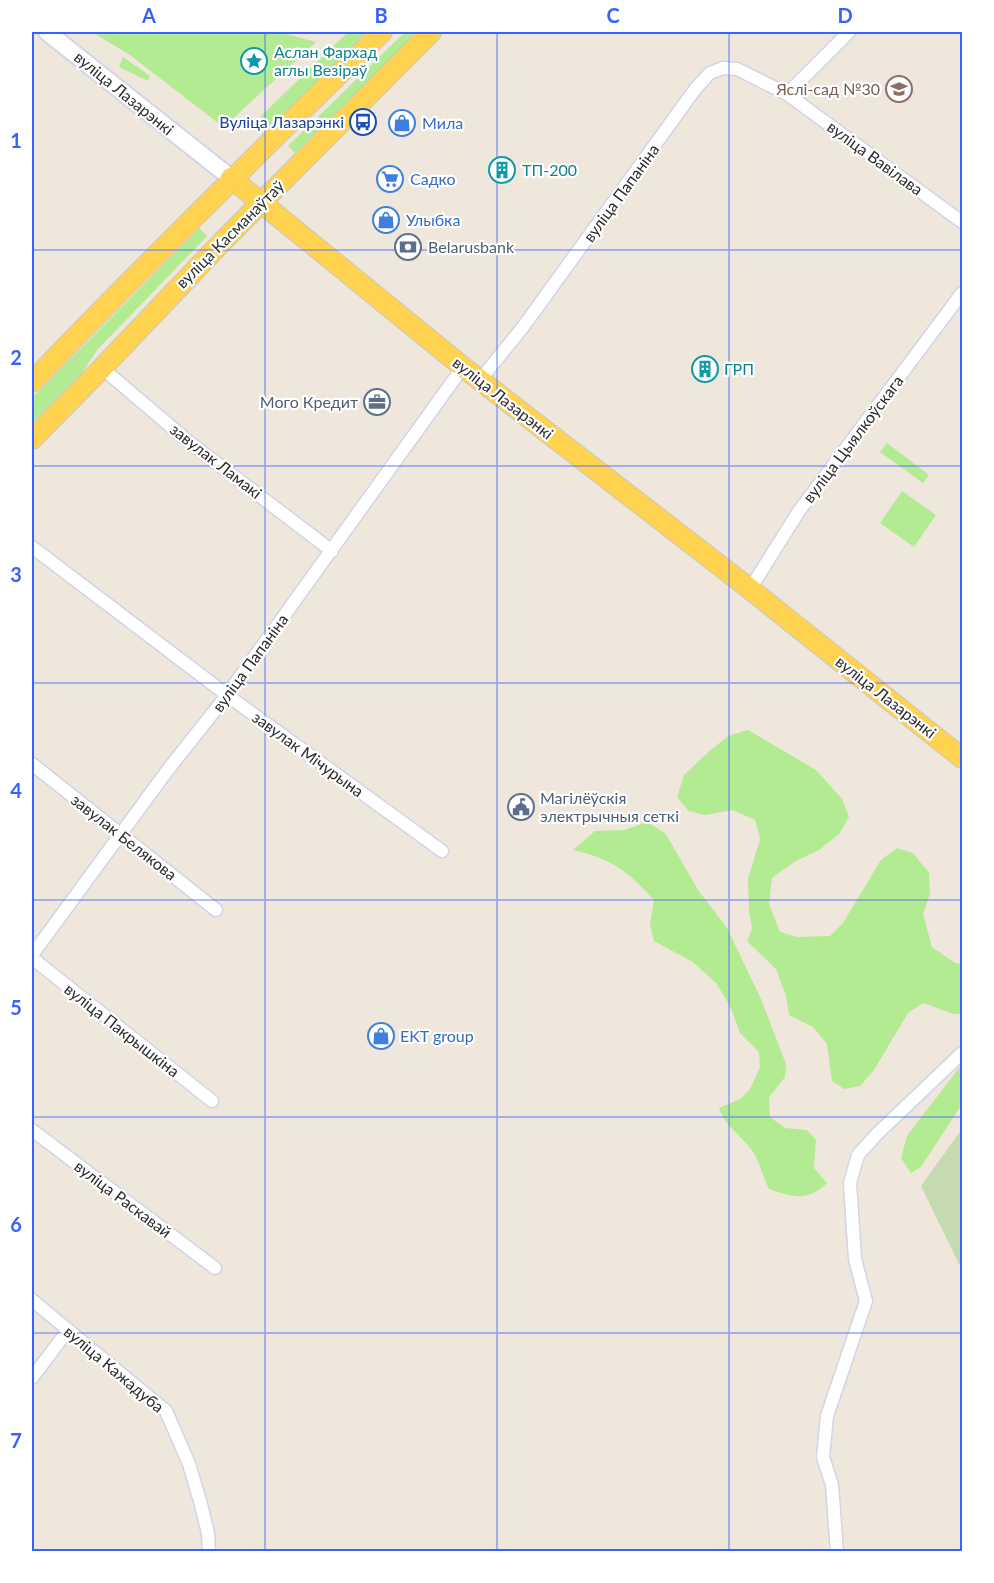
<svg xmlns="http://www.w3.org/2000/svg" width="994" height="1583" font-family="Lato,sans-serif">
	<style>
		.green { fill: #b3eb92 }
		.cemetery { fill: #c6dab1 }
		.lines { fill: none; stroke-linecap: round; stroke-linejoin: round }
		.street-casing { stroke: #d1d5e6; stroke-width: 15 }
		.secondary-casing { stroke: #d1d5e6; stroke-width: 20 }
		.primary-casing { stroke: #c8c8c8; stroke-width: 22 }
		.street { stroke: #fff; stroke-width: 12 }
		.secondary { stroke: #fff; stroke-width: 16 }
		.primary { stroke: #ffd250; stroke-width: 20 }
		.grid { fill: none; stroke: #3862ff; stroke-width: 1.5; stroke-opacity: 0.55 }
		.labels { text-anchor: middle; stroke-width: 4.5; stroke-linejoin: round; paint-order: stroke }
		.culture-label { font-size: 16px; fill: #0d838f; stroke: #fff; text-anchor: start }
		.education-label { font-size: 16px; fill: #785e54; stroke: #fff; text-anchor: end }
		.street-label { font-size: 16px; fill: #2b2b2b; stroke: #fff }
		.transit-label { font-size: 16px; fill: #164399; stroke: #fff; text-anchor: end }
		.shop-label { font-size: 16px; fill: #366cbe; stroke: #fff; text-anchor: start }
		.service-label { font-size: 16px; fill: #4e5e75; stroke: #fff; text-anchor: start }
		.neatline { fill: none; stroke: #3862ff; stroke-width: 2 }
		.grid-label { font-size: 20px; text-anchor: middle; font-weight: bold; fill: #3862ff }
	</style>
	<rect width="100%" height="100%" fill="#efe6dc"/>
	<g class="green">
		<polygon points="92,32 279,32 316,42 228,123 218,123 130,55"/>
		<polygon points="348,32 369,32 266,131 261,125 261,116"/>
		<polygon points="405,32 417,32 295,153 288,146"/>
		<polygon points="123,57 150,76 148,81 119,67"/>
		<polygon points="199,228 207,236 98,349 81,374 32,423 32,398"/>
		<polygon points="887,443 929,475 923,483 880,452"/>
		<polygon points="902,491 936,515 914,547 880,523"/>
		<polygon points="748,730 816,770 842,799 849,817 839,834 819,850 794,862 772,878 769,904 780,932 797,937 830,936 843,923 881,860 897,848 913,853 929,873 930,894 923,914 932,947 955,963 962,964 962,1014 954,1014 923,1003 908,1013 874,1070 860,1086 844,1089 832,1081 827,1044 813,1027 789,1015 786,996 776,969 747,941 752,929 749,911 748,879 760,839 755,820 733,810 705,815 689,811 677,797 684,775 705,755 728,736"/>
		<path d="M647,822L666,834L698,890L727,928L761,999L786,1064L785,1077L769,1097L770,1117L785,1128L807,1130L816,1140L814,1168L827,1183C808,1202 792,1197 769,1189C763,1177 760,1164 754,1153C743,1137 725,1126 719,1108L740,1099L750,1089L760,1067L759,1052L740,1033L731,1008L716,983L693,962L654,941L650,925L654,900C627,871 613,859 573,850L595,831L624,830Z"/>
		<polygon points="962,1064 962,1104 921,1167 911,1173 901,1158 907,1136"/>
	</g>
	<polygon class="cemetery" points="962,1129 962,1270 921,1186"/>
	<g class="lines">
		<defs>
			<g id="street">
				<polyline points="787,94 849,32"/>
				<polyline points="102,368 189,442 332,551"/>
				<polyline points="480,380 523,327 696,88 710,73 723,68 737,69 787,94 962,222"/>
				<polyline points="32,547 227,695 442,851"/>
				<polyline points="750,589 799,511 962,293"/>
				<polyline points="32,764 216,910"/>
				<polyline points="32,955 167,771 227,695 463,367"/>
				<polyline points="32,958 212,1101"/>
				<polyline points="32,1130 215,1268"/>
				<polyline points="32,1300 166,1411 189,1464 200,1501 208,1533 209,1552"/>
				<polyline points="32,1378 68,1330"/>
				<polyline points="837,1552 832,1485 823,1457 827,1416 866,1301 855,1259 850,1183 858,1155 877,1134 962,1053"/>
			</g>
			<polyline id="secondary" points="47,32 231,178"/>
			<g id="primary">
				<polyline points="231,178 463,367 750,589 962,758"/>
				<path d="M32,382C146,263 264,148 382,32"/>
				<polyline points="32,439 102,368 223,241 431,32"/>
			</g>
		</defs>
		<use href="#street" class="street-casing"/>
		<use href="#secondary" class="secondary-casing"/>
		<use href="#primary" class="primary-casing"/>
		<use href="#street" class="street"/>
		<use href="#secondary" class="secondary"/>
		<use href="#primary" class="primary"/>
	</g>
	<path class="grid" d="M265,32V1552M497,32V1552M729,32V1552M32,250H962M32,466H962M32,683H962M32,900H962M32,1117H962M32,1333H962"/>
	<defs>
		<symbol id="sight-ring" viewBox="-11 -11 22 22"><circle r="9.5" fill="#fff" stroke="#0f9aa8" stroke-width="1.5"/><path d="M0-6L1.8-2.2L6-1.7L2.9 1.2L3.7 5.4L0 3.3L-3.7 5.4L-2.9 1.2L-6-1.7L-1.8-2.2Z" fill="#0f9aa8"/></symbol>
		<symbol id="school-ring" viewBox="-11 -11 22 22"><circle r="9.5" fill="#fff" stroke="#8d6e63" stroke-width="1.5"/><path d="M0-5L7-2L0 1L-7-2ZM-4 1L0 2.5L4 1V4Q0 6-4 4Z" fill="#8d6e63"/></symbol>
		<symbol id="bus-ring" viewBox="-11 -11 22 22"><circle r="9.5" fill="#fff" stroke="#1a4fb4" stroke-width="1.5"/><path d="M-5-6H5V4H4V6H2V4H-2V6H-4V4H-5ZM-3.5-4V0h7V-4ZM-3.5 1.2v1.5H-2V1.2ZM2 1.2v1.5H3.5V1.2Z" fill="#1a4fb4"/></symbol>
		<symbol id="shop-ring" viewBox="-11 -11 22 22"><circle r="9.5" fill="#fff" stroke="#3f7fe0" stroke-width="1.5"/><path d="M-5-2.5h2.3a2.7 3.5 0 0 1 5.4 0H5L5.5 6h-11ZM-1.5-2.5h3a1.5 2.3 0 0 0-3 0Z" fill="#3f7fe0"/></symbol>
		<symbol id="building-ring" viewBox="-11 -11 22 22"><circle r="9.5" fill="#fff" stroke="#0f9aa8" stroke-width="1.5"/><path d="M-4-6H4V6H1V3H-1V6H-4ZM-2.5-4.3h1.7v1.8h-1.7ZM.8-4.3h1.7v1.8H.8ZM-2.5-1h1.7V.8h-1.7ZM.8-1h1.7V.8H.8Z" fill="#0f9aa8"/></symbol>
		<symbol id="supermarket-ring" viewBox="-11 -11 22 22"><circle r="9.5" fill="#fff" stroke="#3f7fe0" stroke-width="1.5"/><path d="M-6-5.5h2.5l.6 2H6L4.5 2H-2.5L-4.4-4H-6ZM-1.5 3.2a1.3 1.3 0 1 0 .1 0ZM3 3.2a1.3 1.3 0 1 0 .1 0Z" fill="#3f7fe0"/></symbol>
		<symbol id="bank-ring" viewBox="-11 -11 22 22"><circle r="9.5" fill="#fff" stroke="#5c6f8a" stroke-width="1.5"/><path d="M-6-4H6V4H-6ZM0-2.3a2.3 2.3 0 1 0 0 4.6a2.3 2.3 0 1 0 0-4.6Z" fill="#5c6f8a"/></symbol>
		<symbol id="office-ring" viewBox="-11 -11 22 22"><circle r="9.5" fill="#fff" stroke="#5c6f8a" stroke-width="1.5"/><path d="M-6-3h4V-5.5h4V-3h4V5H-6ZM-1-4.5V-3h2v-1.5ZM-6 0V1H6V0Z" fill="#5c6f8a"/></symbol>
		<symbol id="civic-ring" viewBox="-11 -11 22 22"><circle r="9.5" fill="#fff" stroke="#5c6f8a" stroke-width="1.5"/><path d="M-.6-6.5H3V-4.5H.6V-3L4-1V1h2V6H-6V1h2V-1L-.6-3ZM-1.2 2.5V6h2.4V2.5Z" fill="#5c6f8a"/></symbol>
	</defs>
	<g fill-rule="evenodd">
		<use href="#sight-ring" x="239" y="46" width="30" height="30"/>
		<use href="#school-ring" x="884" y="74" width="30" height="30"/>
		<use href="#bus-ring" x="348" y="107" width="30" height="30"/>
		<use href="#shop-ring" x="387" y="108" width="30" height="30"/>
		<use href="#building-ring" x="487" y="155" width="30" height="30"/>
		<use href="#supermarket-ring" x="375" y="164" width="30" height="30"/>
		<use href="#shop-ring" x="371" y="205" width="30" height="30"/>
		<use href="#bank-ring" x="393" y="232" width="30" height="30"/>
		<use href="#building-ring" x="690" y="354" width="30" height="30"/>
		<use href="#office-ring" x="362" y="387" width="30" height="30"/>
		<use href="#civic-ring" x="506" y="792" width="30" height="30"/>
		<use href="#shop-ring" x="366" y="1021" width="30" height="30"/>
	</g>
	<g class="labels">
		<g class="culture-label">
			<text x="274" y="58">Аслан Фархад<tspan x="274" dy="18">аглы Везіраў</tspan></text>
			<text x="522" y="176">ТП-200</text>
			<text x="724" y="375">ГРП</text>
		</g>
		<g class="education-label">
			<text x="880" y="95">Яслі-сад №30</text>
		</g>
		<g class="street-label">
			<text transform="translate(124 93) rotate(39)" y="6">вуліца Лазарэнкі</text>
			<text transform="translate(875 158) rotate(36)" y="6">вуліца Вавілава</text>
			<text transform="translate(621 193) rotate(-54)" y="6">вуліца Папаніна</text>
			<text transform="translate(230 234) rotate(-45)" y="6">вуліца Касманаўтаў</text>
			<text transform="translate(503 398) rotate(38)" y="6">вуліца Лазарэнкі</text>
			<text transform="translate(853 439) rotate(-53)" y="6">вуліца Цыялкоўскага</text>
			<text transform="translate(216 461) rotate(38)" y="6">завулак Ламакі</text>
			<text transform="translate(250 663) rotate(-54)" y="6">вуліца Папаніна</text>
			<text transform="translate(886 697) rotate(38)" y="6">вуліца Лазарэнкі</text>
			<text transform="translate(308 754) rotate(36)" y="6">завулак Мічурына</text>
			<text transform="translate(124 837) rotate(38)" y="6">завулак Белякова</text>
			<text transform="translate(122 1030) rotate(38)" y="6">вуліца Пакрышкіна</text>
			<text transform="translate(123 1199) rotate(37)" y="6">вуліца Раскавай</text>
			<text transform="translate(114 1369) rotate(40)" y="6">вуліца Кажадуба</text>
		</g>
		<g class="transit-label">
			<text x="344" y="128">Вуліца Лазарэнкі</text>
		</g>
		<g class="shop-label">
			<text x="422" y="129">Мила</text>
			<text x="410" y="185">Садко</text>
			<text x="406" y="226">Улыбка</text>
			<text x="400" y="1042">EKT group</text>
		</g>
		<g class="service-label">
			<text x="428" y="253">Belarusbank</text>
			<text x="358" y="408" text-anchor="end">Мого Кредит</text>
			<text x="540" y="804">Магілёўскія<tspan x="540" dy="18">электрычныя сеткі</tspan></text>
		</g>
	</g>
	<rect width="994" height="1583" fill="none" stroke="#ffffff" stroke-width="66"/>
	<rect x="33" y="33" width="928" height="1517" class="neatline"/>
	<g class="grid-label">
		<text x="149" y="23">A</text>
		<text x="381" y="23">B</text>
		<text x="613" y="23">C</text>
		<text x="845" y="23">D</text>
		<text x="16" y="148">1</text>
		<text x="16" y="365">2</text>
		<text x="16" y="582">3</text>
		<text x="16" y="798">4</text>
		<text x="16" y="1015">5</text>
		<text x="16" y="1232">6</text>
		<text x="16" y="1448">7</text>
	</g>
</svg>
